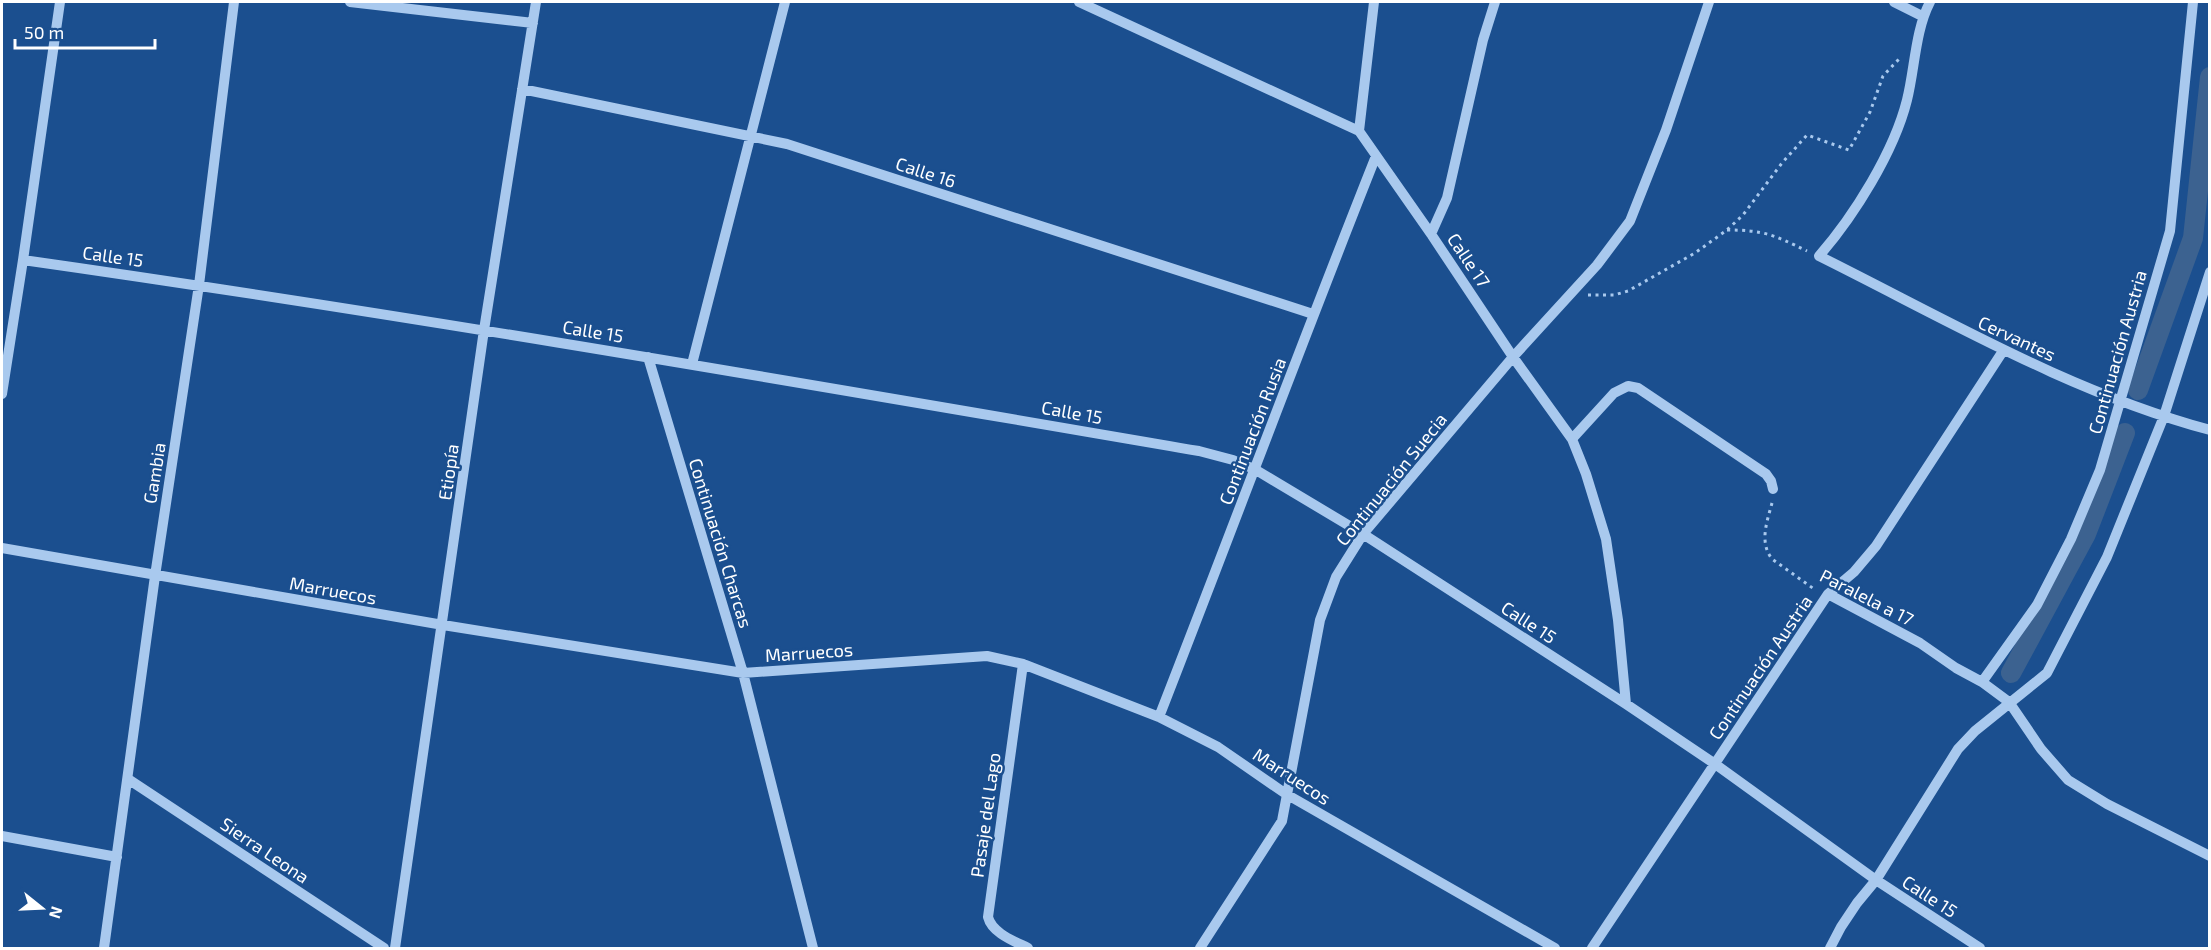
<svg xmlns="http://www.w3.org/2000/svg" width="2211" height="950" viewBox="0 0 2211 950" font-family="'Exo 2',sans-serif">
	<style>
		.lines { fill: none; stroke-linecap: round; stroke-linejoin: round }
		.canal { stroke: #3c6290; stroke-width: 20 }
		.path { stroke: #a9c9ee; stroke-width: 3; stroke-dasharray: 3 4.5; stroke-linecap: butt }
		.minor { stroke: #a9c9ee; stroke-width: 10 }
		.labels { text-anchor: middle; dominant-baseline: central; stroke-width: 5; stroke-linejoin: round; paint-order: stroke }
		.street-label { font-size: 18px; fill: #fff; stroke: #1b4f8f }
	</style>
	<rect width="100%" height="100%" fill="#1b4f8f"/>
	<g class="lines">
		<path class="canal" d="M 2138,390 L 2193,238 L 2210,77
			M 2011,673 L 2086,534 L 2125,433"/>
		<path class="path" d="M 1727,230 C 1764,230 1774,235 1807,251
			M 1588,295 L 1614,295 L 1628,291 L 1695,253 L 1727,230 L 1743,215 L 1782,163 L 1807,135 L 1849,150 L 1870,112 L 1883,76 L 1899,59
			M 1772,503 C 1767,522 1759,542 1772,559 L 1814,589"/>
		<path class="minor" d="M 350,2 L 533,23
			M 1079,2 L 1359,131 L 1431,234 L 1513,357 L 1572,439 L 1586,474 L 1606,539 L 1618,620 L 1626,704
			M 1894,2 L 1922,16
			M 1930,2 C 1915,31 1915,68 1907,100 C 1894,152 1854,216 1819,256 C 1948,320 2069,392 2210,430
			M 522,89 L 787,144 L 1313,314
			M 1359,131 L 1374,2
			M 1431,234 L 1447,198 L 1483,40 L 1495,2
			M 23,260 C 416,316 807,384 1199,451 L 1233,460 L 1256,470 L 1363,534 L 1626,704 L 1715,764 L 1876,880 L 1980,948
			M 648,357 L 743,673 L 813,948
			M 692,364 L 785,2
			M 2,394 L 23,260 L 60,2
			M 1572,439 L 1614,393 L 1628,386 L 1638,388 L 1766,474 L 1771,481 L 1773,489
			M 2,548 L 443,625 L 743,673 L 987,656 L 1023,664 L 1159,717 L 1218,747 L 1286,794 L 1555,948
			M 1828,594 L 1920,643 L 1956,668 L 1982,682 L 2009,702 L 2041,749 L 2068,780 L 2107,804 L 2210,856
			M 1023,664 L 988,917 C 992,933 1014,941 1028,948
			M 1982,682 L 2037,605 L 2071,539 L 2100,470 L 2170,231 L 2193,2
			M 1159,717 C 1232,530 1302,342 1376,156
			M 128,779 L 384,948
			M 2,836 L 117,857
			M 104,948 L 155,576 L 199,285 L 234,2
			M 395,948 L 484,330 L 536,2
			M 1200,948 L 1282,821 L 1320,620 L 1336,577 L 1363,534 L 1513,357 L 1597,265 L 1630,221 L 1666,130 L 1709,2
			M 1592,948 L 1828,594 L 1854,572 L 1876,546 L 2003,351
			M 1830,948 L 1841,927 L 1857,903 L 1876,880 L 1958,749 L 1975,731 L 2047,673 L 2107,557 L 2164,416 L 2210,272"/>
	</g>
	<g class="labels">
		<g class="street-label">
			<text transform="translate(926 172) rotate(18)">Calle 16</text>
			<text transform="translate(113 256) rotate(8)">Calle 15</text>
			<text transform="translate(1469 260) rotate(56)">Calle 17</text>
			<text transform="translate(593 331) rotate(9)">Calle 15</text>
			<text transform="translate(2017 338) rotate(25)">Cervantes</text>
			<text transform="translate(2117 352) rotate(-74)">Continuación Austria</text>
			<text transform="translate(1072 412) rotate(10)">Calle 15</text>
			<text transform="translate(1252 431) rotate(-69)">Continuación Rusia</text>
			<text transform="translate(448 472) rotate(-82)">Etiopía</text>
			<text transform="translate(154 473) rotate(-81)">Gambia</text>
			<text transform="translate(1391 479) rotate(-51)">Continuación Suecia</text>
			<text transform="translate(721 543) rotate(73)">Continuación Charcas</text>
			<text transform="translate(333 590) rotate(10)">Marruecos</text>
			<text transform="translate(1867 597) rotate(27)">Paralela a 17</text>
			<text transform="translate(1529 622) rotate(33)">Calle 15</text>
			<text transform="translate(809 652) rotate(-4)">Marruecos</text>
			<text transform="translate(1760 667) rotate(-56)">Continuación Austria</text>
			<text transform="translate(1292 776) rotate(33)">Marruecos</text>
			<text transform="translate(985 815) rotate(-82)">Pasaje del Lago</text>
			<text transform="translate(265 850) rotate(34)">Sierra Leona</text>
			<text transform="translate(1930 896) rotate(33)">Calle 15</text>
		</g>
	</g>
	<rect width="2211" height="950" fill="none" stroke="#ffffff" stroke-width="6"/>
	<g transform="translate(42 908) rotate(108)" stroke="#1b4f8f" stroke-width="4.5" paint-order="stroke">
	<path d="M0-4.5L10 22L0 15L-10 22Z" fill="#ffffff"/>
	<text y="-9" font-size="16" font-weight="bold" text-anchor="middle" fill="#ffffff">N</text>
	</g>
	<path d="M15 39v9h140v-9" fill="none" stroke="#ffffff" stroke-width="3"/>
	<text x="24" y="39" font-size="18" fill="#ffffff" stroke="#1b4f8f" stroke-width="4.5" paint-order="stroke">50 m</text>
</svg>
